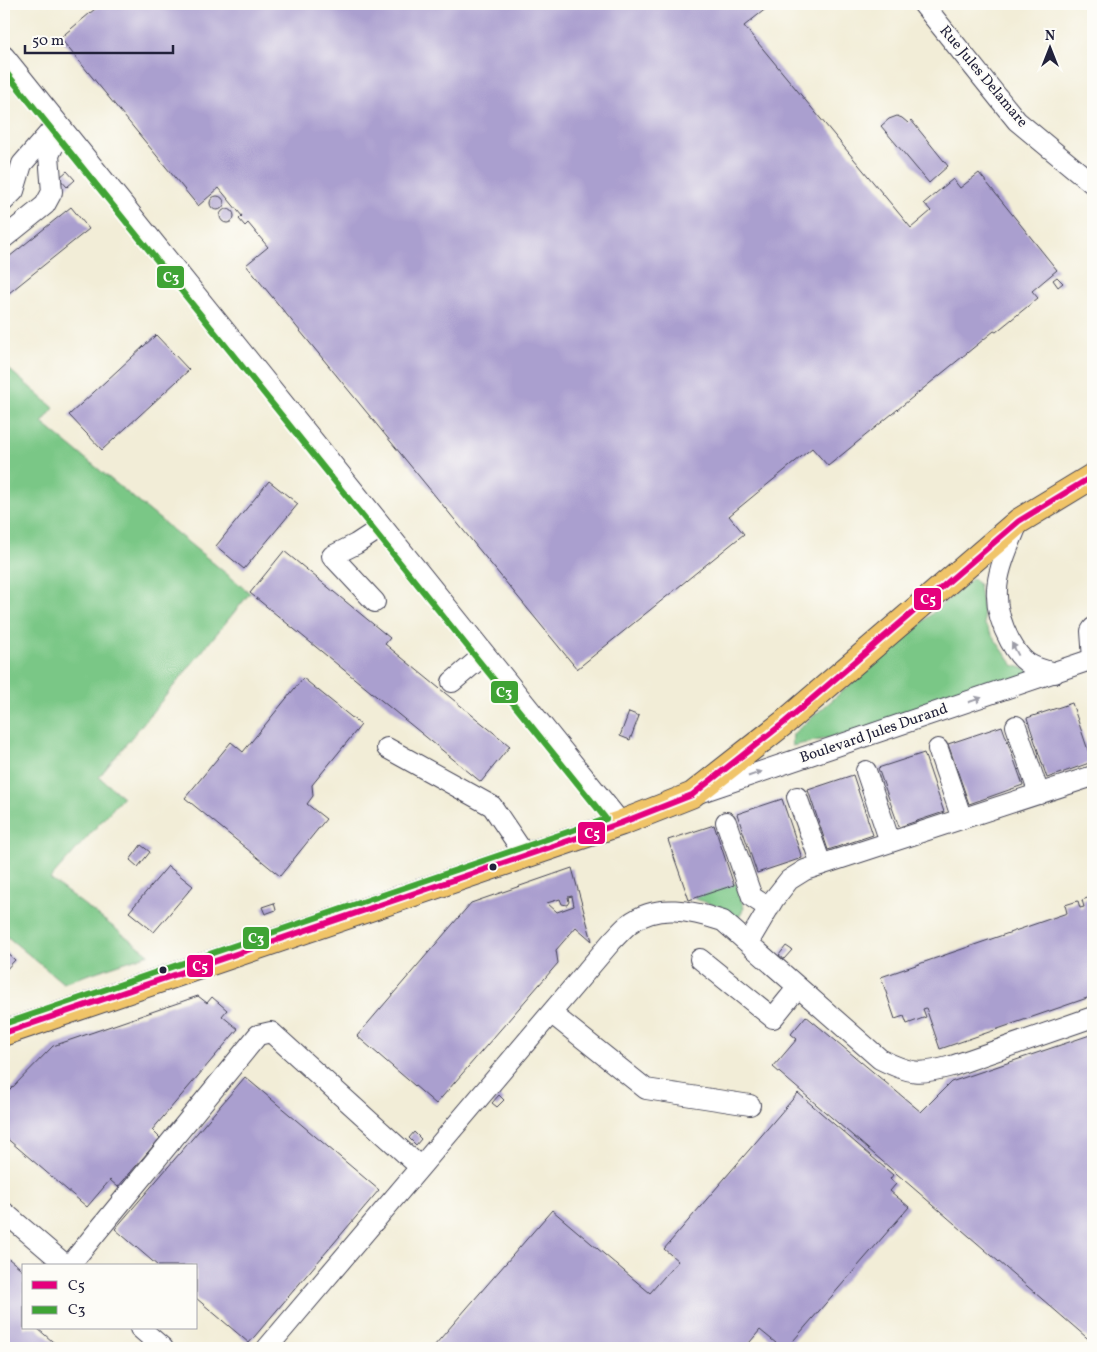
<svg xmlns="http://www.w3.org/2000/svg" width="1097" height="1352" viewBox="0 0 1097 1352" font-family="Vollkorn,serif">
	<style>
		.green { fill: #7ac786; stroke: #4e7460 }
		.building { fill: #aa9fcf; fill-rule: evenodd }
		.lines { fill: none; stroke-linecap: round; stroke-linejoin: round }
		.minor-casing { stroke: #414052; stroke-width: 22 }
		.major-casing { stroke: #414052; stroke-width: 27 }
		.minor { stroke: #fff; stroke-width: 20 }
		.major { stroke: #f0c469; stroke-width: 25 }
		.bus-1-casing { stroke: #fdfcf7; stroke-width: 10 }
		.bus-2-casing { stroke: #fdfcf7; stroke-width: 10 }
		.bus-1 { stroke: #e5007d; stroke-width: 6 }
		.bus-2 { stroke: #3fa435; stroke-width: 6 }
		.oneway { fill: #9c9ca7 }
		.bus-dot { fill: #22223b; stroke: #fdfcf7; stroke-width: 2 }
		.labels { text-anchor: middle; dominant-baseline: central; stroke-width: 4; stroke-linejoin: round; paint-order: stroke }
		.street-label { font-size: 15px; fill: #22223b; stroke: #fdfcf7 }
		.line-badge { stroke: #fdfcf7; stroke-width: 2 }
		.badge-label { font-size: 14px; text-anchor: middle; font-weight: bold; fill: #fff }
	</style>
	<rect width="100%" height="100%" fill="#fdfcf7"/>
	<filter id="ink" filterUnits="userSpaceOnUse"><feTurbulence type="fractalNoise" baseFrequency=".02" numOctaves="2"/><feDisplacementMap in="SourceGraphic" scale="10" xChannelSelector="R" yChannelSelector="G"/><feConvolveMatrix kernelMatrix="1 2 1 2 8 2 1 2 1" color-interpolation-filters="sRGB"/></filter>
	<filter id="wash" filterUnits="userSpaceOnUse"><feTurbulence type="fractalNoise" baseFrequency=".0096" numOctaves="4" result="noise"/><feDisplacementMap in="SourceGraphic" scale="20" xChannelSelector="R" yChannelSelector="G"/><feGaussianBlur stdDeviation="1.12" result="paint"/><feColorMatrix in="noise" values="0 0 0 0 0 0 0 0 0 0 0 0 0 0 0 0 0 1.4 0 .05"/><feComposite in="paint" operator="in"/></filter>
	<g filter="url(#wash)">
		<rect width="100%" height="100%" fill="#f2edd7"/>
		<path class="green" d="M 4,365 L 54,408 L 42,423 L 250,593 L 99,777 L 123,797 L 50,879 L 149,954 L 63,983 L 4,934 Z
			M 973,578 L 979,585 L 985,625 L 1013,665 L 1041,674 L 884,726 L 792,746 L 793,734 Z
			M 736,883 L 744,908 L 738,918 L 716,906 L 693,898 Z"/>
		<g id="blocks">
			<path class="building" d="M 101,4 L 772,4 L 744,26 L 911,228 L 931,211 L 924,203 L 953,179 L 960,188 L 979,173 L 1057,270 L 1032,291 L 1038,298 L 996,332 L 994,331 L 828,466 L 812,448 L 729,516 L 744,534 L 577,669 L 246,265 L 268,247 L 248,223 L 245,226 L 239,219 L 242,216 L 219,188 L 198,206 L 60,38 Z
				M 897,116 L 902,118 L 908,123 L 911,120 L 948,166 L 929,183 L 881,126 L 889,119 Z
				M 4,157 L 10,165 L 4,170 Z
				M 67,171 L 75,180 L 67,187 L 59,178 Z
				M210 203a7 7 0 1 1 14 0a7 7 0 1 1-14 0Z
				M 71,207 L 89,229 L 4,297 L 4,261 Z
				M220 216a7 7 0 1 1 14 0a7 7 0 1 1-14 0Z
				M 1057,277 L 1063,283 L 1058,287 L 1053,280 Z
				M 156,335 L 189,370 L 102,450 L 69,415 Z
				M 269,481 L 298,504 L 244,569 L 216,546 Z
				M 284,551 L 390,638 L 385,644 L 510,746 L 481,782 L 250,593 Z
				M 303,678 L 361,725 L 312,785 L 313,796 L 307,804 L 326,819 L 280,876 L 185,798 L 231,742 L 243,752 Z
				M 1072,703 L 1092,762 L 1047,778 L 1027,718 Z
				M 629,712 L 639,716 L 630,740 L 620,736 Z
				M 1002,726 L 1023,785 L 969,804 L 948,744 Z
				M 924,753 L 944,812 L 899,827 L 878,768 Z
				M 853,775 L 873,835 L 828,850 L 808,790 Z
				M 782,799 L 802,858 L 757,873 L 737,814 Z
				M 714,825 L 734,885 L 689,900 L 668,840 Z
				M 141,845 L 150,852 L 138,867 L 130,860 Z
				M 168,866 L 193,886 L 154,932 L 129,912 Z
				M 572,868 L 592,941 L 576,927 L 556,950 L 558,963 L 436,1104 L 357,1036 L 471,903 ZM 572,896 L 574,906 L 557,912 L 547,903 L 560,899 L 562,904 L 567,905 L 569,902 L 568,897 Z
				M 1093,896 L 1093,996 L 940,1049 L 926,1008 L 923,1009 L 926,1017 L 907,1024 L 904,1016 L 895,1019 L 881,977 L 1067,913 L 1065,905 L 1078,901 L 1080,908 L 1084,907 L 1082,900 Z
				M 274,903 L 276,910 L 265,914 L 262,907 Z
				M 786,946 L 792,950 L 784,959 L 779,955 Z
				M 4,950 L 15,960 L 4,972 Z
				M 198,996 L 207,1003 L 212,997 L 227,1010 L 222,1016 L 238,1029 L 152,1130 L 160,1138 L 118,1187 L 110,1180 L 87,1207 L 4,1136 L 4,1095 L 7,1093 L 53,1046 Z
				M 806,1016 L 921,1112 L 951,1082 L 1093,1034 L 1093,1343 L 773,1067 L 797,1039 L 791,1034 Z
				M 245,1077 L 379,1190 L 249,1343 L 196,1298 L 196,1266 L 158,1266 L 115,1229 Z
				M 798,1093 L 893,1175 L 890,1179 L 896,1184 L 890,1191 L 909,1207 L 787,1348 L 782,1348 L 760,1330 L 745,1348 L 437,1348 L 434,1346 L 552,1210 L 650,1293 L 678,1261 L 664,1249 Z
				M 499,1095 L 504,1100 L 497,1107 L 492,1103 Z
				M 414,1132 L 421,1139 L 416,1145 L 409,1138 Z
				M 4,1255 L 24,1271 L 24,1328 L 37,1328 L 60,1348 L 4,1348 Z"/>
		</g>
	</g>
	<g filter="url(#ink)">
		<use href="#blocks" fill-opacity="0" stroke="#414052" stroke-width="1"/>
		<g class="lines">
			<g class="minor-casing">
				<path id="minor" d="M 923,4 L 1017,121 L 1093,184
					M 4,56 L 621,823
					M 4,201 L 14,191 L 22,164 L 56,125
					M 4,238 L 45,205 L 52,192 L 49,155 L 62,129
					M 1018,523 C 1000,567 985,595 1010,641 C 1022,663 1030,667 1055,673
					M 375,602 L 332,556 L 356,544 L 382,527
					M 1093,628 L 1091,631 L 1093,659
					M 452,682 L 485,654
					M 1016,726 L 1039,794
					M 387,748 L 492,806 L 525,855
					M 938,749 L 962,819
					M 866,771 L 890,842
					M 701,792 L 1093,659
					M 797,797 L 821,864
					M 726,822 L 752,897 L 769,908
					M 748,943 L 774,899 L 789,880 L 805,870 L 1093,776
					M 700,959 L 773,1018 L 798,987
					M 551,1013 L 646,1089 L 750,1105
					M 4,1212 L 67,1266
					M 69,1266 L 258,1035 L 271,1032 L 420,1167
					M 140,1328 L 163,1348
					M 267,1348 L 612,941 C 618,935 623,929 629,924 C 657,902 693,911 723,921 L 880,1059 C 910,1074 919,1075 952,1066 L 1093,1017"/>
			</g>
			<g class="major-casing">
				<path id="major" d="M 4,1033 L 621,823 L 692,795 L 785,722 L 1019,521 L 1093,476"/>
			</g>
			<use href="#minor" class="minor"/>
			<use href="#major" class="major"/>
			<g class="bus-1-casing">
				<path id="bus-1" d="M 4,1033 L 621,823 L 692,795 L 785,722 L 1019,521 L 1093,476"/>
			</g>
			<g class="bus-2-casing">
				<path id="bus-2" d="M 4,70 L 606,819 L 4,1024"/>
			</g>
			<use href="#bus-1" class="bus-1"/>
			<use href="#bus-2" class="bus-2"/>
		</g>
		<defs><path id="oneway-solid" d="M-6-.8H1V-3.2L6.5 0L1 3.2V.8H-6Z" transform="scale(1.25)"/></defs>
		<g class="oneway">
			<use href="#oneway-solid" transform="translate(1015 649) rotate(-118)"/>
			<use href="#oneway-solid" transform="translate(975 700) rotate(-19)"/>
			<use href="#oneway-solid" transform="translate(755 774) rotate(-19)"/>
		</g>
	</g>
	<g class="bus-dot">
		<circle cx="493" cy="867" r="4.5"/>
		<circle cx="163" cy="970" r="4.5"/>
	</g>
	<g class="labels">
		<g class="street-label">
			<text transform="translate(983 77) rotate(50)">Rue Jules Delamare</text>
			<text transform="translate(874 734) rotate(-19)">Boulevard Jules Durand</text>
		</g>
	</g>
	<g class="line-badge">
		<rect x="156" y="265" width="29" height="24" rx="5" fill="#3fa435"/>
		<rect x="913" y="587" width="29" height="24" rx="5" fill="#e5007d"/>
		<rect x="490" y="680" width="29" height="24" rx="5" fill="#3fa435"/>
		<rect x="577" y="821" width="29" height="24" rx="5" fill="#e5007d"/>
		<rect x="242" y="926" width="28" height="24" rx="5" fill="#3fa435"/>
		<rect x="186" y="954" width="28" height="24" rx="5" fill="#e5007d"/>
	</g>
	<g class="badge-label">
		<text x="171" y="282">C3</text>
		<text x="928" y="604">C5</text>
		<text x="504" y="697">C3</text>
		<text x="592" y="838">C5</text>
		<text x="256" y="943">C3</text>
		<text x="200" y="971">C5</text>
	</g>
	<rect width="1097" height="1352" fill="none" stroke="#fdfcf7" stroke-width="20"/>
	<rect x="22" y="1264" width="175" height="65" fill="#fdfcf7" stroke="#a5a5ac"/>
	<rect x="32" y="1281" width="25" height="8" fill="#e5007d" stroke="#a5a5ac"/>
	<text x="68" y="1290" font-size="15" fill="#22223b">C5</text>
	<rect x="32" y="1306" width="25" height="8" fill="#3fa435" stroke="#a5a5ac"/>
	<text x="68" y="1314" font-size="15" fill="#22223b">C3</text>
	<g transform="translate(1050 48)" stroke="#fdfcf7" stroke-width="4" paint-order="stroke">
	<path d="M0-4L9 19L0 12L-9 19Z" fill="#22223b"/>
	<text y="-8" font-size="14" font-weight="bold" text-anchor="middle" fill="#22223b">N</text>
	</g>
	<path d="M25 45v8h148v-8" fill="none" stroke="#22223b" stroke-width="2.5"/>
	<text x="32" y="45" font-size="15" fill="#22223b" stroke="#fdfcf7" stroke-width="4" paint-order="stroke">50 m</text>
</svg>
